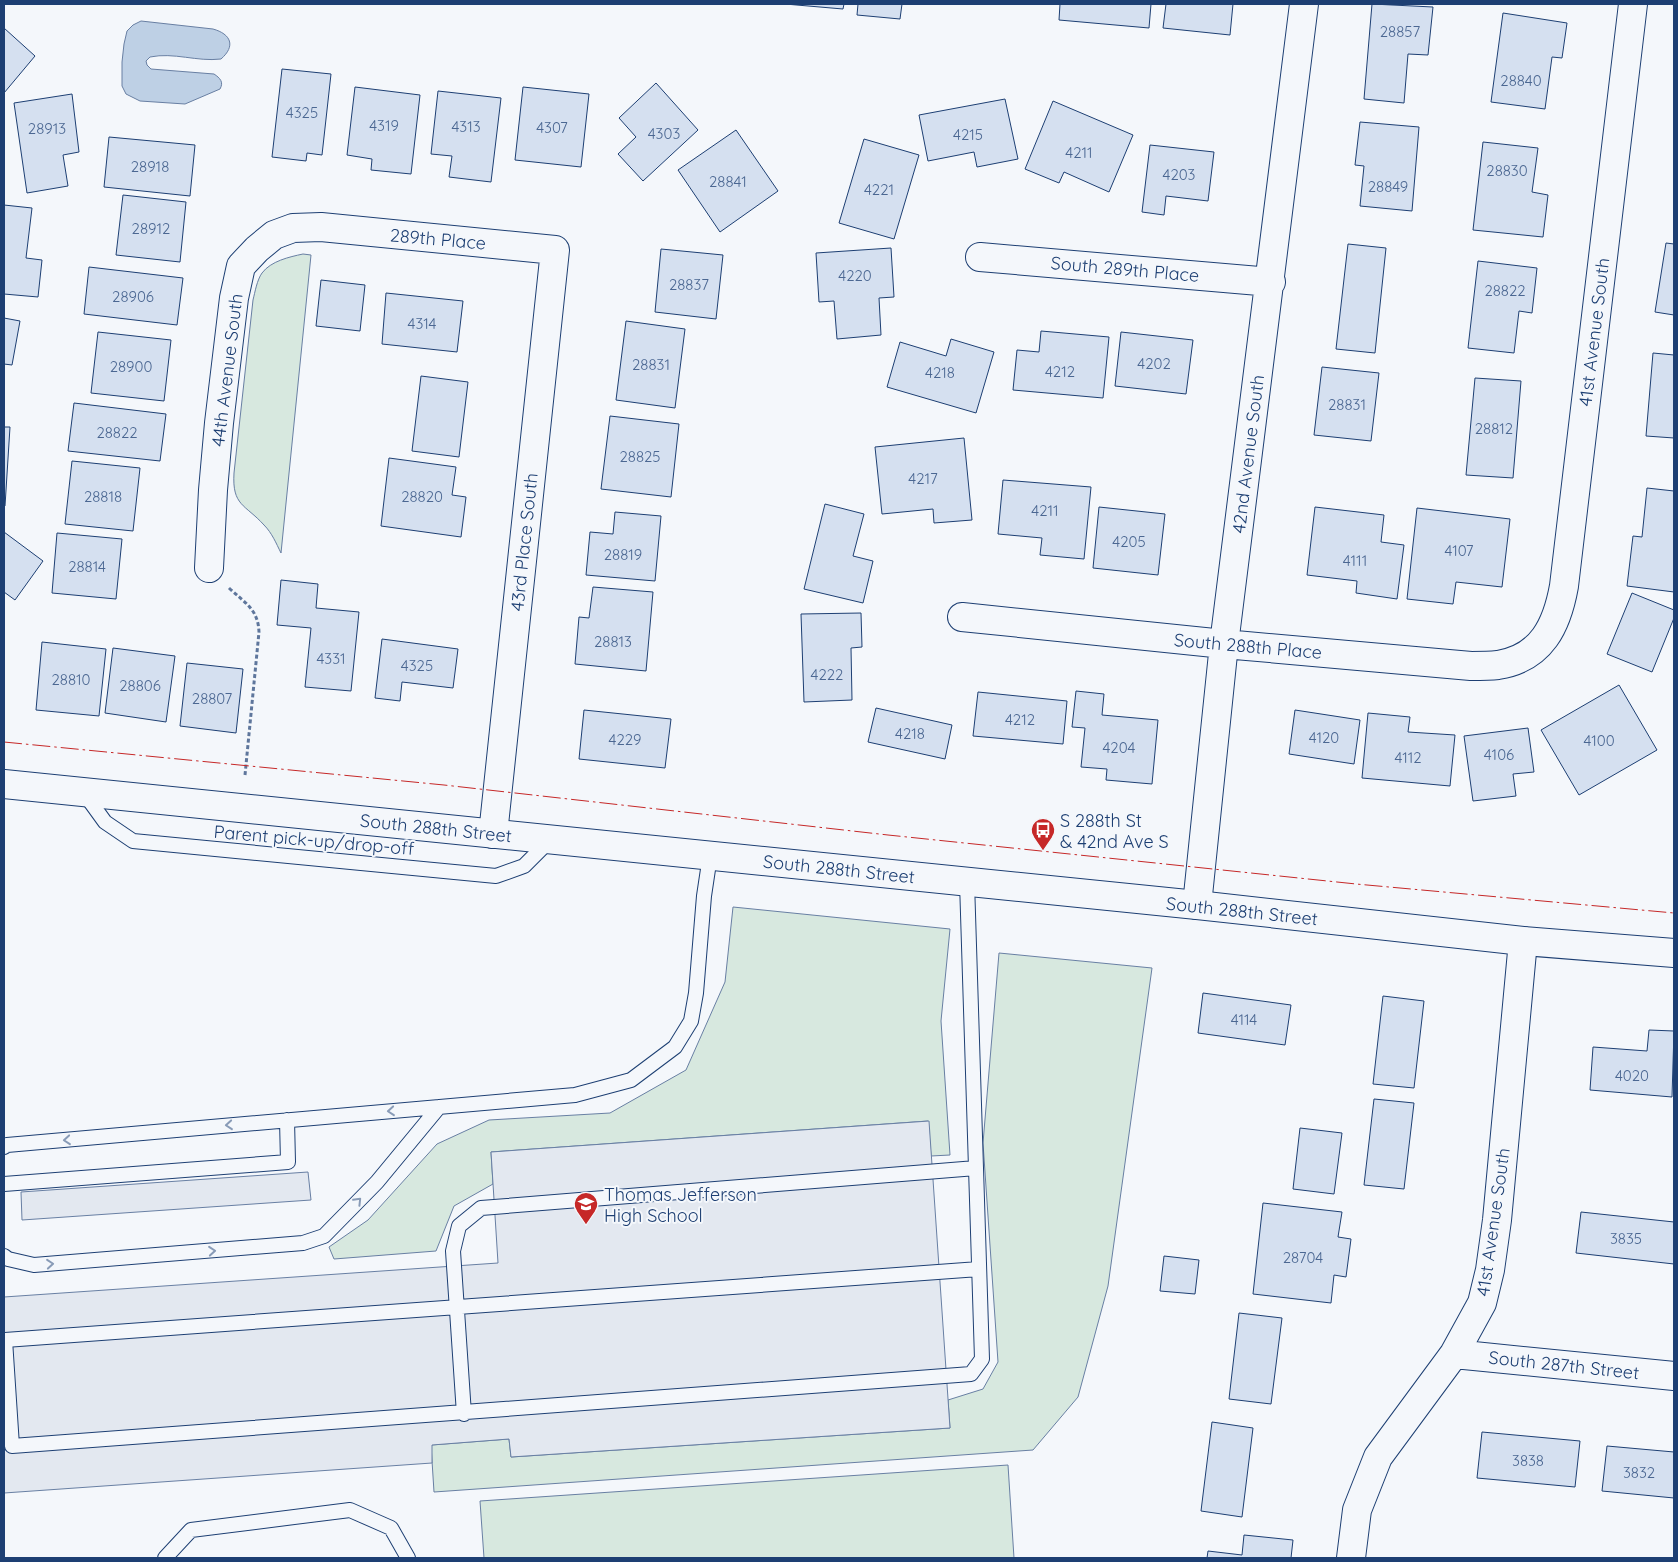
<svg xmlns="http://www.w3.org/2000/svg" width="1678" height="1562" viewBox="0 0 1678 1562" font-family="Quicksand,sans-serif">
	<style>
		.green { fill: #d7e8df; stroke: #687fa3 }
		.parking { fill: #e3e8f0; stroke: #687fa3 }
		.water { fill: #bed0e5; stroke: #687fa3 }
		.building { fill: #d5e0f0; stroke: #1d3f73 }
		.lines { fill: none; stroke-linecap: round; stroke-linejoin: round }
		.lane-casing { stroke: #1d3f73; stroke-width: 16 }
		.street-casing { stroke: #1d3f73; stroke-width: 30 }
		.secondary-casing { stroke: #1d3f73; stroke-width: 30 }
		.path { stroke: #5e769c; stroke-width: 3; stroke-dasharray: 4 2.5; stroke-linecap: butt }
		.lane { stroke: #f4f7fb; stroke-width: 14 }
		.street { stroke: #f4f7fb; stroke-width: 28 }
		.secondary { stroke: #f4f7fb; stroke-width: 28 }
		.power { stroke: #c62828; stroke-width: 1; stroke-dasharray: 18 4 2.5 4; stroke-linecap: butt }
		.oneway { stroke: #889bb7 }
		.labels { text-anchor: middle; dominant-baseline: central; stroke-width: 4; stroke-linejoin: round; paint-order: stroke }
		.number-label { font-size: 15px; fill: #4b6792 }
		.street-label { font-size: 18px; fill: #1d3f73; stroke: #f4f7fb }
		.poi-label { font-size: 18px; fill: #1d3f73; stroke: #f4f7fb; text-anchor: start }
	</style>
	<rect width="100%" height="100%" fill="#f4f7fb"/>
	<path class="green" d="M 303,254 L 311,255 L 281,553 C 276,543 272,533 264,525 C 245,504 232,506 234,473 L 253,300 C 255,292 257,280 262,273 C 271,261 289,257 303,254 Z
		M 733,907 L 950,929 L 941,1021 L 950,1155 L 931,1156 L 928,1121 L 491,1152 L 493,1184 L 454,1206 L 436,1251 L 334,1259 L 329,1247 L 368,1220 L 437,1144 L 489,1120 L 610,1113 L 686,1070 L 725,982 Z
		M 999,953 L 1152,968 L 1108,1286 L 1078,1397 L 1033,1450 L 434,1492 L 431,1445 L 509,1439 L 511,1457 L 950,1428 L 948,1400 L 983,1389 L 998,1362 L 983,1143 Z
		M 1008,1465 L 1014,1558 L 484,1558 L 480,1501 Z"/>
	<path class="parking" d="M 929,1121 L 950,1428 L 511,1457 L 509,1439 L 432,1445 L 432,1463 L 4,1493 L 4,1297 L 498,1263 L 491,1152 Z
		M 308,1172 L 311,1200 L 22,1220 L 21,1192 Z"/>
	<path class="water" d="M 141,21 L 213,29 C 231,34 236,46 221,59 C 197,62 174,52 150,57 L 146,61 L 147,65 L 151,69 L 214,74 C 220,78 224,82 220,89 L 185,104 L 140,101 L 126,94 L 122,86 L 122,62 L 124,44 L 127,31 L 133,25 Z"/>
	<path class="building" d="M 785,4 L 844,4 L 843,9 Z
		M 858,4 L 902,4 L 900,19 L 857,15 Z
		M 1060,4 L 1151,4 L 1149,28 L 1059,20 Z
		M 1166,4 L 1233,4 L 1230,35 L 1163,28 Z
		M 1372,4 L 1433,7 L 1428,55 L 1408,54 L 1404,103 L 1364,99 Z
		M 1503,13 L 1567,23 L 1562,58 L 1552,57 L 1545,109 L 1491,102 Z
		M 4,28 L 35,56 L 4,93 Z
		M 282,69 L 331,74 L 322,155 L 307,153 L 306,161 L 272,157 Z
		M 656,83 L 698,130 L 643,181 L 618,154 L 636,137 L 619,118 Z
		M 355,87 L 420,95 L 411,174 L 371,170 L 372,159 L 347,155 Z
		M 523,87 L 589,94 L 581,167 L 515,160 Z
		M 438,91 L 501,98 L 491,182 L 449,177 L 452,156 L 431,154 Z
		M 72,94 L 79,152 L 63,155 L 68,186 L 27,193 L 14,103 Z
		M 1005,99 L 1018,159 L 977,167 L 974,152 L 928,161 L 919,115 Z
		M 1053,101 L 1133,135 L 1109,192 L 1064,172 L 1059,183 L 1025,169 Z
		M 1360,122 L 1419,127 L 1412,211 L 1360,206 L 1364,166 L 1355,165 Z
		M 736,130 L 778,191 L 720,232 L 678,170 Z
		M 109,137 L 195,145 L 190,196 L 104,187 Z
		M 864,139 L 919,155 L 894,239 L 839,223 Z
		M 1483,142 L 1538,148 L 1532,192 L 1548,195 L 1543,237 L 1473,230 Z
		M 1150,145 L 1214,152 L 1208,201 L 1166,196 L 1164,215 L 1142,212 Z
		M 123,195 L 186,202 L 180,262 L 116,255 Z
		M 4,205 L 32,208 L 26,258 L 42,260 L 38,297 L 4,294 Z
		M 1666,243 L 1674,244 L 1674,315 L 1655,312 Z
		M 1348,244 L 1386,248 L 1375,353 L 1336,349 Z
		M 891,248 L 894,297 L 879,298 L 881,335 L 837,339 L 834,301 L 819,302 L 816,253 Z
		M 661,249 L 723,255 L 716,319 L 655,312 Z
		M 1478,261 L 1537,268 L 1532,313 L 1519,311 L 1514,353 L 1468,348 Z
		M 89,267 L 183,278 L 177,325 L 84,314 Z
		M 321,280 L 365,285 L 360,331 L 316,326 Z
		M 386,293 L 463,301 L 457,352 L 382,344 Z
		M 4,318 L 20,321 L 12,365 L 4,364 Z
		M 626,321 L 685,329 L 675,408 L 616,400 Z
		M 1041,331 L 1109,337 L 1103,398 L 1013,390 L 1017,350 L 1039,352 Z
		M 98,332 L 171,340 L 164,401 L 91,393 Z
		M 1121,332 L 1193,340 L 1186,394 L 1115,386 Z
		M 951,339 L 994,352 L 976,413 L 887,387 L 900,342 L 946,356 Z
		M 1653,353 L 1674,355 L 1674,438 L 1646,436 Z
		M 1322,367 L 1379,373 L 1371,441 L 1314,435 Z
		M 421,376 L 468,382 L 459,457 L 412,451 Z
		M 1475,378 L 1521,381 L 1513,478 L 1466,475 Z
		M 74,403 L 166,414 L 160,461 L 68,451 Z
		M 610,416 L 679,424 L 671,497 L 601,489 Z
		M 4,427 L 10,427 L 5,506 L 4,506 Z
		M 964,438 L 972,520 L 934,523 L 933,509 L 882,514 L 875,447 Z
		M 389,458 L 456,467 L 452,495 L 466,497 L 461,537 L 381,526 Z
		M 72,461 L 140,468 L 133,531 L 65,524 Z
		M 1003,480 L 1091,487 L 1084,559 L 1040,555 L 1042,538 L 998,534 Z
		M 1647,488 L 1674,491 L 1674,592 L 1627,586 L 1633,536 L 1642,537 Z
		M 825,504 L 864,514 L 853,556 L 873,561 L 863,603 L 804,589 Z
		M 1099,507 L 1165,514 L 1158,575 L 1093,568 Z
		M 1315,507 L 1384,515 L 1381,542 L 1404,545 L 1397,599 L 1356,593 L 1357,581 L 1307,575 Z
		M 1417,508 L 1510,519 L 1502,587 L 1456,582 L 1453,604 L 1407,599 Z
		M 615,512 L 661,516 L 655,581 L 586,575 L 590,532 L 613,534 Z
		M 4,532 L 43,561 L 15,600 L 4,592 Z
		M 57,533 L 122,539 L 116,599 L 52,593 Z
		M 281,580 L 318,584 L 316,608 L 359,612 L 351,691 L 305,687 L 311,628 L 277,625 Z
		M 593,587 L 653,592 L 646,671 L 575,664 L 579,617 L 589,618 Z
		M 1632,593 L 1674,610 L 1674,618 L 1652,672 L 1607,654 Z
		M 861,613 L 862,647 L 851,648 L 852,700 L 804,702 L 801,614 Z
		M 382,639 L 458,649 L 453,688 L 402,682 L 400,701 L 375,698 Z
		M 42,642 L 106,649 L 99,716 L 36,710 Z
		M 113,648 L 175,656 L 166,722 L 105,713 Z
		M 187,663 L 243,669 L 236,733 L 180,726 Z
		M 1619,685 L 1657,750 L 1579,795 L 1541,730 Z
		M 1076,691 L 1104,694 L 1102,715 L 1158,720 L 1152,784 L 1106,780 L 1107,769 L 1081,767 L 1085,728 L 1072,727 Z
		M 978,692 L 1067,701 L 1063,744 L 973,736 Z
		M 876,708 L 952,725 L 945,759 L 868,742 Z
		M 584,710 L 671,719 L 665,768 L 579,759 Z
		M 1295,710 L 1360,720 L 1354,764 L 1289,754 Z
		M 1368,713 L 1410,717 L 1408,732 L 1455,735 L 1450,786 L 1362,778 Z
		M 1528,728 L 1534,772 L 1513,774 L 1516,796 L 1473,801 L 1464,736 Z
		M 1203,993 L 1291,1005 L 1285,1045 L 1198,1033 Z
		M 1383,996 L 1424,1001 L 1414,1088 L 1373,1084 Z
		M 1649,1030 L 1674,1031 L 1672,1097 L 1590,1090 L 1593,1047 L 1647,1051 Z
		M 1374,1099 L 1414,1103 L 1404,1189 L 1364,1185 Z
		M 1300,1128 L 1342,1133 L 1334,1194 L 1293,1189 Z
		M 1263,1203 L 1342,1212 L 1338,1237 L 1351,1239 L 1346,1277 L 1334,1275 L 1331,1303 L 1253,1294 Z
		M 1581,1212 L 1674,1222 L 1674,1264 L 1576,1253 Z
		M 1164,1256 L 1199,1260 L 1195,1294 L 1160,1291 Z
		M 1239,1313 L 1282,1318 L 1271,1404 L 1229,1399 Z
		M 1212,1422 L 1253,1428 L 1242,1517 L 1201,1511 Z
		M 1482,1432 L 1580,1441 L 1575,1487 L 1477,1478 Z
		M 1607,1446 L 1674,1452 L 1674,1498 L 1602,1491 Z
		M 1244,1535 L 1293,1540 L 1291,1558 L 1207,1558 L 1208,1551 L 1242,1555 Z"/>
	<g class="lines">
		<g class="lane-casing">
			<path id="lane" d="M 84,793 L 105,822 L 133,841 L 496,876 L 524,866 L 550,840
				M 967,882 L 982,1359 L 971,1374 L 12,1446 L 5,1340 L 979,1269
				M 4,1147 L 7,1145 L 575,1095 L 631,1080 L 675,1047 L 691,1021 L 696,993 L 704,896 L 710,856
				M 4,1184 L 288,1162 L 287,1120
				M 4,1256 L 8,1259 L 34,1265 L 303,1243 L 324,1236 L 377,1182 L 439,1107
				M 464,1414 L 453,1251 L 459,1226 L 481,1208 L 976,1168
				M 165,1558 L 191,1530 L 350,1510 L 391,1528 L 408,1558"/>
		</g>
		<g class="street-casing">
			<path id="street" d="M 980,257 L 1271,282
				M 209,568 L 213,490 L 219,423 L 234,298 L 241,266 L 257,249 L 274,235 L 293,228 L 321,227 L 555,250 L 493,834
				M 962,617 L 1224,644 L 1471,666 C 1480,666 1489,666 1498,665 C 1542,658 1557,625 1564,586 L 1633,4
				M 1197,905 L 1224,644 L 1304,4
				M 1454,1354 L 1674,1376
				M 1351,1558 L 1357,1510 L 1378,1457 L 1454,1354 L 1482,1303 L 1490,1270 L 1497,1220 L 1523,941"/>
		</g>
		<g class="secondary-casing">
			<path id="secondary" d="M 4,784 L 1197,905 L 1523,941 L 1674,953"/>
		</g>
		<path class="path" d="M 229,588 C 245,603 258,609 259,632 L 245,775"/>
		<use href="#lane" class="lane"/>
		<use href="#street" class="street"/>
		<use href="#secondary" class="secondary"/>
		<path class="power" d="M 4,742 L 444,785 L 888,835 L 1356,884 L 1674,913"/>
	</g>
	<defs><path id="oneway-chevron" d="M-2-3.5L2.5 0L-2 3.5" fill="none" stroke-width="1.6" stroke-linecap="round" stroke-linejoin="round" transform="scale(1.25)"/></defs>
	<g class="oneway">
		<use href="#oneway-chevron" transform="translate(391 1111) rotate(175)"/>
		<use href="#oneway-chevron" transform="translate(229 1125) rotate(175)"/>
		<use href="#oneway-chevron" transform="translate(67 1140) rotate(175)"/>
		<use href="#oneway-chevron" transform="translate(358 1201) rotate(-46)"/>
		<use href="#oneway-chevron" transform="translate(212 1251) rotate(-5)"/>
		<use href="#oneway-chevron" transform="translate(50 1264) rotate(-5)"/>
	</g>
	<defs>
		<g id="bus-pin" transform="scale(1.25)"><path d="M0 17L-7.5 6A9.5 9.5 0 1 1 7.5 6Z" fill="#c62828" stroke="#f4f7fb"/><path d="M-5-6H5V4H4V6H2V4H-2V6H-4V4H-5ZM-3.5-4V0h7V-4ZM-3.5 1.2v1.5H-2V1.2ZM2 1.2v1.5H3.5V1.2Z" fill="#fff"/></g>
		<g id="school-pin" transform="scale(1.25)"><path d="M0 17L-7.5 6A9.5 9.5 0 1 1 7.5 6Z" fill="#c62828" stroke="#f4f7fb"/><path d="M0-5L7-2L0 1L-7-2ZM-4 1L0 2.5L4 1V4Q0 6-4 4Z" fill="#fff"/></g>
	</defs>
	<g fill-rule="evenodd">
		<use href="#bus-pin" x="1043" y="830"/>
		<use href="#school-pin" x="586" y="1204"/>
	</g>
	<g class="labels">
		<g class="number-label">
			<text x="1400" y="31">28857</text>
			<text x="1521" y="80">28840</text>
			<text x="302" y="112">4325</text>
			<text x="384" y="125">4319</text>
			<text x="466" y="126">4313</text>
			<text x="552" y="127">4307</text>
			<text x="47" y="128">28913</text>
			<text x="664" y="133">4303</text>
			<text x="968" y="134">4215</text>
			<text x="1079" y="152">4211</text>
			<text x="150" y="166">28918</text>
			<text x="1507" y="170">28830</text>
			<text x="1179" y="174">4203</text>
			<text x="728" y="181">28841</text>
			<text x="1388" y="186">28849</text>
			<text x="879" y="189">4221</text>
			<text x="151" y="228">28912</text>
			<text x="855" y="275">4220</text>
			<text x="689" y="284">28837</text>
			<text x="1505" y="290">28822</text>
			<text x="133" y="296">28906</text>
			<text x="422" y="323">4314</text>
			<text x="1154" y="363">4202</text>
			<text x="651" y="364">28831</text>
			<text x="131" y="366">28900</text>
			<text x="1060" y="371">4212</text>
			<text x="940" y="372">4218</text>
			<text x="1347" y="404">28831</text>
			<text x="1494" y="428">28812</text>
			<text x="117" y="432">28822</text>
			<text x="640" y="456">28825</text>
			<text x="923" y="478">4217</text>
			<text x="103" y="496">28818</text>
			<text x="422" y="496">28820</text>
			<text x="1045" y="510">4211</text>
			<text x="1129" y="541">4205</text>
			<text x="1459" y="550">4107</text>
			<text x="623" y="554">28819</text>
			<text x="1355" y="560">4111</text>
			<text x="87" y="566">28814</text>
			<text x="613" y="641">28813</text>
			<text x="331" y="658">4331</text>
			<text x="417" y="665">4325</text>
			<text x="827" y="674">4222</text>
			<text x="71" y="679">28810</text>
			<text x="140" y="685">28806</text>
			<text x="212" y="698">28807</text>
			<text x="1020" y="719">4212</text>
			<text x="910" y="733">4218</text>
			<text x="1324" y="737">4120</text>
			<text x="625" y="739">4229</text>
			<text x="1599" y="740">4100</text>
			<text x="1119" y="747">4204</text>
			<text x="1499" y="754">4106</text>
			<text x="1408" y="757">4112</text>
			<text x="1244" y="1019">4114</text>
			<text x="1632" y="1075">4020</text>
			<text x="1626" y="1238">3835</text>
			<text x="1303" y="1257">28704</text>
			<text x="1528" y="1460">3838</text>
			<text x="1639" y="1472">3832</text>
		</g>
		<g class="street-label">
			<text transform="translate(438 239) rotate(5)">289th Place</text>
			<text transform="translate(1125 269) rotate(5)">South 289th Place</text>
			<text transform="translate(1594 332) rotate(-83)">41st Avenue South</text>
			<text transform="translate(227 370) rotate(-83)">44th Avenue South</text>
			<text transform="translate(1248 454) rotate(-83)">42nd Avenue South</text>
			<text transform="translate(524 542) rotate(-84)">43rd Place South</text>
			<text transform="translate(1248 646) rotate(5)">South 288th Place</text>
			<text transform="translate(436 828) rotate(6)">South 288th Street</text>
			<text transform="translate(314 840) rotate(5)">Parent pick-up/drop-off</text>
			<text transform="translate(839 869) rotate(6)">South 288th Street</text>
			<text transform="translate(1242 911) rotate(6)">South 288th Street</text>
			<text transform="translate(1493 1222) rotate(-82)">41st Avenue South</text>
			<text transform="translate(1564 1365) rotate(6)">South 287th Street</text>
		</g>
		<g class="poi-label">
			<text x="1060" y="820">S 288th St<tspan x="1060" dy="21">&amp; 42nd Ave S</tspan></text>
			<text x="604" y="1194">Thomas Jefferson<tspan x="604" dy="21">High School</tspan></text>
		</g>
	</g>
	<rect width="1678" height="1562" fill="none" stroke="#1d3f73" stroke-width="10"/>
</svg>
